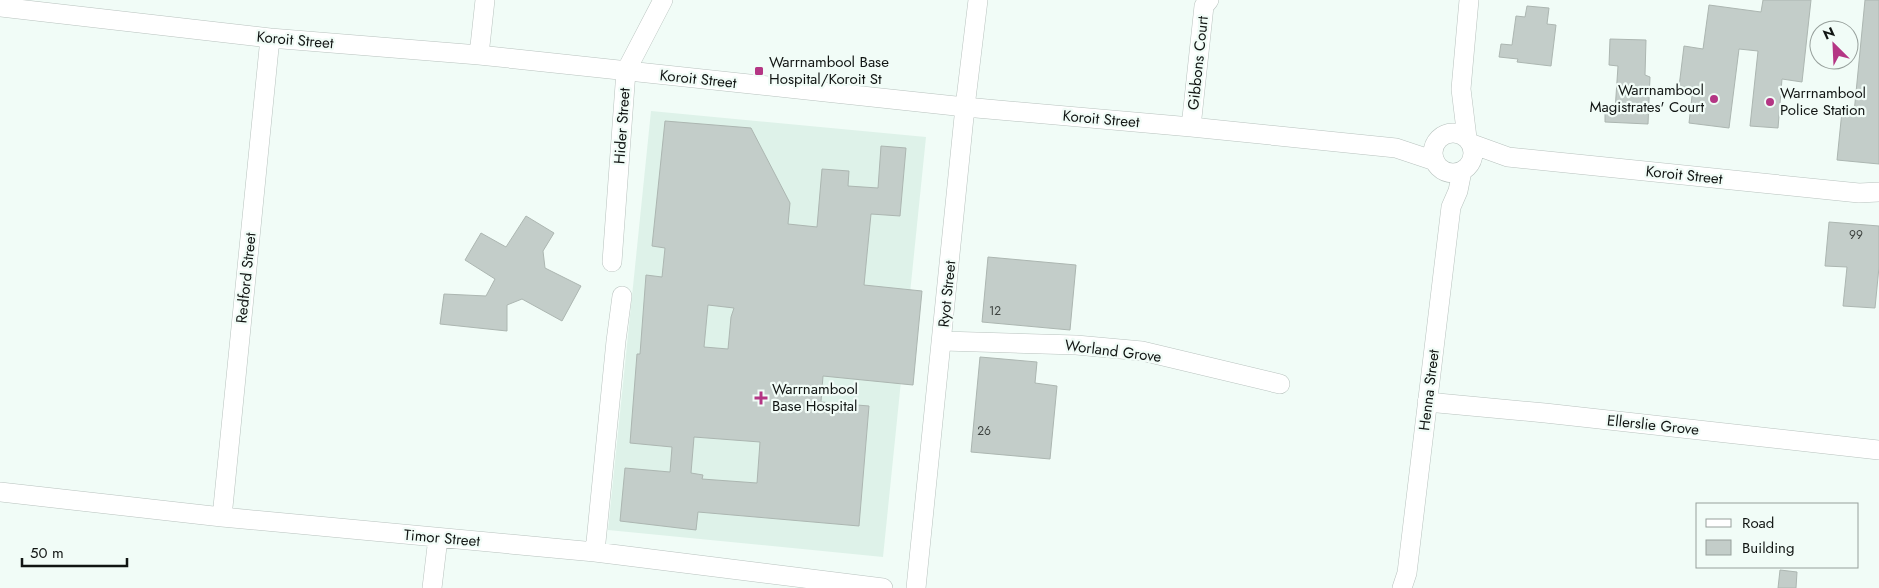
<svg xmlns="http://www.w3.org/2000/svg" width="1879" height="588" viewBox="0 0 1879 588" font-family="Jost,sans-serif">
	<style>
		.built { fill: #def2e9 }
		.building { fill: #c3cdc9; stroke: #acb6b1; fill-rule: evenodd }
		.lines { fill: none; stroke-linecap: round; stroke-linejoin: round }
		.minor-casing { stroke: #b8c2be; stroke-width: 20 }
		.minor { stroke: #fff; stroke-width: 19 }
		.poi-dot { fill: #b43684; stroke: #f1fcf7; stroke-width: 2 }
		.labels { text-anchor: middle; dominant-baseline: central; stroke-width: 4.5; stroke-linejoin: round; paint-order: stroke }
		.number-label { font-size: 12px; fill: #3e4340 }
		.street-label { font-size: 15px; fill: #111513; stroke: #f1fcf7 }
		.poi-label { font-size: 15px; fill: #111513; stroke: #f1fcf7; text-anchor: start }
	</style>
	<rect width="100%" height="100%" fill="#f1fcf7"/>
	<path class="built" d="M 651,111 L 926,137 L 883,557 L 608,530 Z"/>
	<path class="building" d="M 1763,0 L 1811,0 L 1802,82 L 1782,79 L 1778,128 L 1750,126 L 1758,51 L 1739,49 L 1729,128 L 1689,123 L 1692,96 L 1678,95 L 1684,46 L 1703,49 L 1709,5 L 1761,12 Z
		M 1865,0 L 1879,0 L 1879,164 L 1837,160 L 1842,111 L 1854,113 Z
		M 1527,6 L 1549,8 L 1547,24 L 1556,25 L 1551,66 L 1517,62 L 1518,59 L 1499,57 L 1501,44 L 1512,45 L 1516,16 L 1525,17 Z
		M 1610,39 L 1646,40 L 1645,75 L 1650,77 L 1648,124 L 1605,122 L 1605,111 L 1615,111 L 1618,66 L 1609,65 Z
		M 665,121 L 751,128 L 790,203 L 788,224 L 817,227 L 822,169 L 849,171 L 848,186 L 878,188 L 881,146 L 906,148 L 900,216 L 871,214 L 864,285 L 922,291 L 913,385 L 823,376 L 821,402 L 869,406 L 859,526 L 698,512 L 696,530 L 620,521 L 625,468 L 670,472 L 672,447 L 630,443 L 637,354 L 640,354 L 646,275 L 662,277 L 665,248 L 652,246 ZM 708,305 L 734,308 L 731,317 L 728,349 L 704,347 ZM 694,437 L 760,442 L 757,483 L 702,479 L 703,475 L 691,473 Z
		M 526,216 L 554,233 L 543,251 L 545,268 L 581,286 L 562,321 L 522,299 L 507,305 L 507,331 L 440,324 L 444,294 L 486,296 L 495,279 L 465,260 L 481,233 L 506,247 Z
		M 1829,222 L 1879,226 L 1879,267 L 1875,308 L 1843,306 L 1847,267 L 1825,266 Z
		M 988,257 L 1076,265 L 1070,330 L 982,322 Z
		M 980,357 L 1037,362 L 1035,383 L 1057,386 L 1050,459 L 971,452 Z
		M 1780,570 L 1797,572 L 1796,588 L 1778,588 Z"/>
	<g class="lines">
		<g class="minor-casing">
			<path id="minor" d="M 0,7 L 270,38 L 479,55 L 965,107 L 1191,127 L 1396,148 L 1435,161
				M 479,55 L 485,0
				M 1191,127 L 1204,6 L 1209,0
				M1433 153a20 20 0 1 1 40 0a20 20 0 1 1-40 0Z
				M 1467,138 L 1461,89 L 1469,0
				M 1472,144 L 1508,157 L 1859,193 L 1879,192
				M 612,262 L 626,71 L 663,0
				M 943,341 L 1076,345 L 1142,351 L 1280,384
				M 1427,402 L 1545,413 L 1879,450
				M 0,492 L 222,517 L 595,552 L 883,588
				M 222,517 L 270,38
				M 595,552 L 616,341 L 622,296
				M 432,588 L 438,538
				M 916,588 L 965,107 L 978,0
				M 1402,588 L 1407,573 L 1451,207 L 1458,191 L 1462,171"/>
		</g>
		<use href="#minor" class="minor"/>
	</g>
	<g class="poi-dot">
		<rect x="754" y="66" width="10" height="10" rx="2.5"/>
		<circle cx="1714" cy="99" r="5"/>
		<circle cx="1770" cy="102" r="5"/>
		<path d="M758.5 390.5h5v5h5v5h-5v5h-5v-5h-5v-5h5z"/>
	</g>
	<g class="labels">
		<g class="number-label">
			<text x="1856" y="235">99</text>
			<text x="995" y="311">12</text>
			<text x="984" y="431">26</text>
		</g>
		<g class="street-label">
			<text transform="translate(295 40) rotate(5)">Koroit Street</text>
			<text transform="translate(1198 63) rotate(-84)">Gibbons Court</text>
			<text transform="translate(698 79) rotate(6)">Koroit Street</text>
			<text transform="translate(1101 119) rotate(5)">Koroit Street</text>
			<text transform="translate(622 126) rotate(-86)">Hider Street</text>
			<text transform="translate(1684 175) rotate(6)">Koroit Street</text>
			<text transform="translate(246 278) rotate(-84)">Redford Street</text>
			<text transform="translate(947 294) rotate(-84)">Ryot Street</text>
			<text transform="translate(1113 351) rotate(7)">Worland Grove</text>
			<text transform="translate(1429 390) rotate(-83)">Henna Street</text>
			<text transform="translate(1653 425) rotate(6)">Ellerslie Grove</text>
			<text transform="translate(442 538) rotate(5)">Timor Street</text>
		</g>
		<g class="poi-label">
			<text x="769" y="62">Warrnambool Base<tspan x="769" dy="17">Hospital/Koroit St</tspan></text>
			<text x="1704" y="90" text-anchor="end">Warrnambool<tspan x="1704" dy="17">Magistrates' Court</tspan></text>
			<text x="1780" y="93">Warrnambool<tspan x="1780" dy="17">Police Station</tspan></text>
			<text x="772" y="389">Warrnambool<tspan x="772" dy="17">Base Hospital</tspan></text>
		</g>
	</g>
	<rect x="1696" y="503" width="162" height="65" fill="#f1fcf7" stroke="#97a09c"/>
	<rect x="1706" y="519" width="25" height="8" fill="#ffffff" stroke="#97a09c"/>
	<text x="1742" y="528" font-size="15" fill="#111513">Road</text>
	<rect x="1706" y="540" width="25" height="15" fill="#c3cdc9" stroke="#97a09c"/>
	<text x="1742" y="553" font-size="15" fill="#111513">Building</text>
	<g transform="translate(1834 45) rotate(336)"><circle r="24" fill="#f1fcf7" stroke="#97a09c"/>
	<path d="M0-4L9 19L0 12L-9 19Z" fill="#b43684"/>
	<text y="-8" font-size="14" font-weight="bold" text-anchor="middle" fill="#111513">N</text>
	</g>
	<path d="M22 558v8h105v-8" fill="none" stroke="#111513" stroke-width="2.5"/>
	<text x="30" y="558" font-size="15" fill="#111513" stroke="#f1fcf7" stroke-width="4" paint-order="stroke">50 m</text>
</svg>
